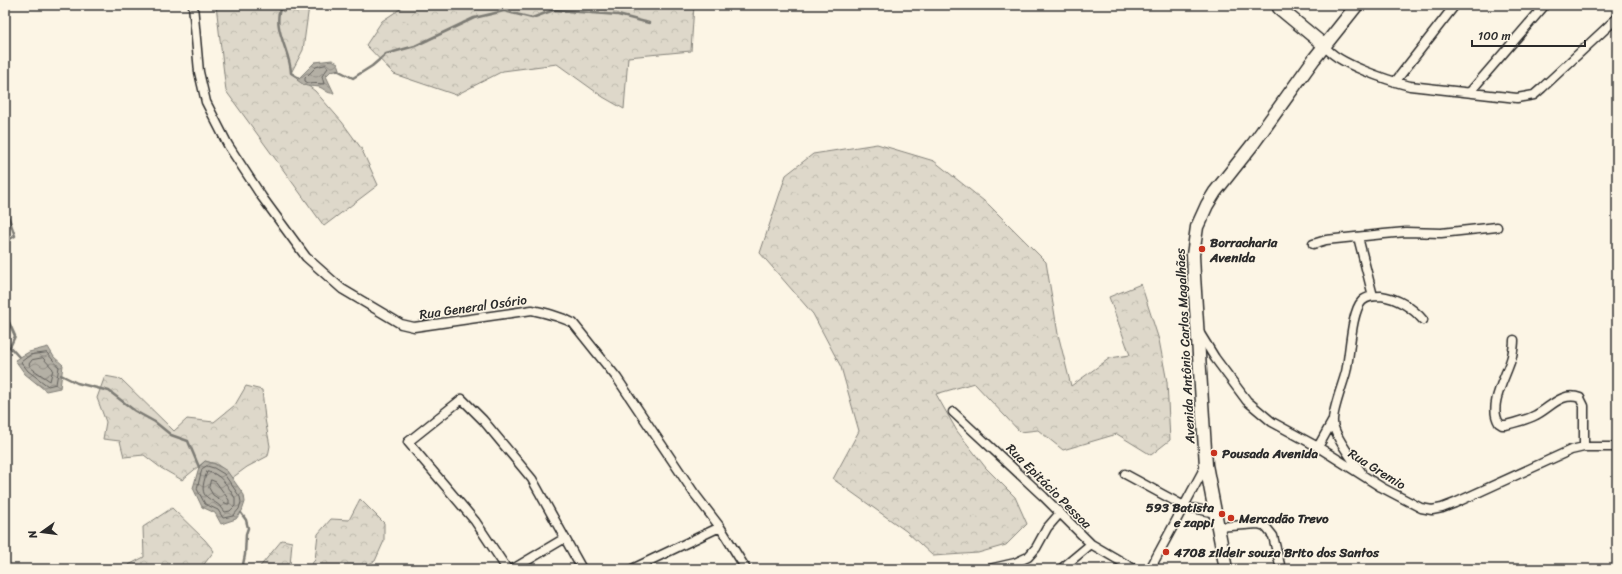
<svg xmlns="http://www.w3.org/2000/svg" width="1622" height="574" viewBox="0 0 1622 574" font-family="Sriracha,sans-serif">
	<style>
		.forest { fill: url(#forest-crowns); stroke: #84827a }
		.water { fill: url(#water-waves); stroke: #7d7b74 }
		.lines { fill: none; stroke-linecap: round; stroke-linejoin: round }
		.shore { stroke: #62605c; stroke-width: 1 }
		.stream { stroke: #7d7b74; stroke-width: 2.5 }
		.street-casing { stroke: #2b2b2b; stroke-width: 11 }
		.primary-casing { stroke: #2b2b2b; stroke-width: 15 }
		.street { stroke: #fcf5e5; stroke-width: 8 }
		.primary { stroke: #fcf5e5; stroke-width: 12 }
		.poi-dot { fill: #c8321e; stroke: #fcf5e5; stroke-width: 1.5 }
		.labels { text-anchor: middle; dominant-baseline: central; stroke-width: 3; stroke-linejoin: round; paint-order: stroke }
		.poi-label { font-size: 13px; font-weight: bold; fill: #2b2b2b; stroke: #fcf5e5; text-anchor: start }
		.street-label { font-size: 13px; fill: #2b2b2b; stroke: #fcf5e5 }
	</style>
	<defs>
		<pattern id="forest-crowns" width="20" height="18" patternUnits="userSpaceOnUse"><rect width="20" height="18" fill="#ded8ca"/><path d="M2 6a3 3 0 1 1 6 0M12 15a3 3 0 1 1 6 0" fill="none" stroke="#bfbaae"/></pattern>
		<pattern id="water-waves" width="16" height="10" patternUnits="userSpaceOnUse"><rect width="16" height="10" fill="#b4b0a5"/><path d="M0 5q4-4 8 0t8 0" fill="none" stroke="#938f87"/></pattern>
	</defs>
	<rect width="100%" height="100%" fill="#fcf5e5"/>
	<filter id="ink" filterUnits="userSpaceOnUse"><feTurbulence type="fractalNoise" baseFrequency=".025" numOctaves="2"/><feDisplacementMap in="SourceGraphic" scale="8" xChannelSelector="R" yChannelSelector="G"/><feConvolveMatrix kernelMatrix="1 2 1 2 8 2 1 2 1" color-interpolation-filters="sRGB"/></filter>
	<g filter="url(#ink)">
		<path class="forest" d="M 216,5 L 279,5 L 283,12 L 293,5 L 309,6 L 303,50 L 291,73 L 315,91 L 342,122 L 361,148 L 378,185 L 324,226 L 226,91 Z
			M 406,5 L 694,5 L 691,51 L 628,57 L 624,109 L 603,97 L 557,64 L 503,71 L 456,95 L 394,74 L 366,45 L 382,21 Z
			M 877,144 L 934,161 L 989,205 L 1046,262 L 1058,334 L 1071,386 L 1110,358 L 1130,355 L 1109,297 L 1141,284 L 1159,340 L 1167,382 L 1170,440 L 1151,455 L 1117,434 L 1063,450 L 1038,430 L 1020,432 L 974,383 L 936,394 L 957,431 L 986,468 L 1015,497 L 1027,524 L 1006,545 L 978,553 L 933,556 L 906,531 L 833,479 L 859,431 L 841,367 L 813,314 L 760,253 L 786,175 L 813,154 Z
			M 105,376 L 121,379 L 174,431 L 187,419 L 214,422 L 235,405 L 246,386 L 262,390 L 265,419 L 270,446 L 268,456 L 247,467 L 232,478 C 223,469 218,464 205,461 L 182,480 L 161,468 L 144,455 L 124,457 L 120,441 L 103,439 L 106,422 L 97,398 Z
			M 360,499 L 384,523 L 384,541 L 375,561 L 358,569 L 307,569 L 315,560 L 318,534 L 331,519 L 349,520 Z
			M 172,508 L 205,540 L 214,551 L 202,567 L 204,569 L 121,569 L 144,557 L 143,527 Z
			M 282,540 L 292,542 L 290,566 L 291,569 L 258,569 Z"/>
		<path class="water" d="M 332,60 L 338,63 L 340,69 L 331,71 L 326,76 L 334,93 C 327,94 325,89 319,87 C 306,85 309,89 297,80 L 315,62 Z
			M 48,347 L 54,357 L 63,365 L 60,388 L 46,391 L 25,374 L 15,360 L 29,352 Z
			M 205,461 L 216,464 L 227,471 L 244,495 L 245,502 L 242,511 L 236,519 L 221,524 L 215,513 L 202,507 L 193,488 L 199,467 Z"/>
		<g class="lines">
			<path class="shore" d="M 326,65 L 328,68 L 322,76 L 324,84 L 308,83 L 305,81 L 305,78 L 316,67 Z
				M 47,353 L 59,367 L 56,384 L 48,386 L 28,371 L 21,362 L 30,355 Z
				M 43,358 L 53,369 L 50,381 L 31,368 L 29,364 L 32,360 Z
				M 207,466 L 214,468 L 224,474 L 240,497 L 241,502 L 239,509 L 233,516 L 223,518 L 218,510 L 205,504 L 197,489 L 202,469 Z
				M 207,472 C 220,472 229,488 235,498 L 235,506 L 230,511 L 225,512 C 213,494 195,504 207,472 Z
				M 211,480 L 216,482 L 229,500 L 229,504 L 227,504 L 213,495 L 209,488 Z"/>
			<path class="stream" d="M 282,5 C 270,26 291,52 291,73 L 299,78
				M 337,70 L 353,78 L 372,66 L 386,54 L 415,46 L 474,18 L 504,11 L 532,18 L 554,10 L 618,15 L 649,23
				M 5,207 L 15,236 L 5,242
				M 5,317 L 8,320 L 15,336 L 10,347 L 19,357
				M 61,375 L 77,383 L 109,391 L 135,411 L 155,422 L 171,435 L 188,441 L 199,467
				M 241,513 L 246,520 L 248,528 L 246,534 L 245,555 L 242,569"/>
			<g class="street-casing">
				<path id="street" d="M 193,5 L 199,72 L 206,102 L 228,145 L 262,197 L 306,257 L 342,289 L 401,324 L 414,327 L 532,310 C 546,313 560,316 573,323 L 617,378 L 694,493 L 720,527 L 746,569
					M 1325,46 C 1335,63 1390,81 1410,86 L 1517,98 L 1534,95 L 1542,88 L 1617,18
					M 1395,82 L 1455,5
					M 1470,92 L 1545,5
					M 1358,237 L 1373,296
					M 1313,244 L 1326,240 L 1384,234 L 1406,232 L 1441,233 L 1497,227
					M 1199,332 L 1215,358 L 1247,401 L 1272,422 L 1318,447 L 1381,487 L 1421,508 L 1432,510 L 1442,508 L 1455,503 L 1571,450 L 1584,447 L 1617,447
					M 1514,340 C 1514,346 1513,351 1512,356 C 1508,374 1487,404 1499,423 L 1502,425 L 1506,425 C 1516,422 1527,420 1536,415 C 1550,408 1562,391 1580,398 L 1584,406 L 1584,447
					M 953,412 L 1044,497 L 1091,544 L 1134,569
					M 1318,447 L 1332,422
					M 1361,472 C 1354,461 1333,435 1333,422 C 1332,411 1343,384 1346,372 C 1350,355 1351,312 1362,301 C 1367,296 1374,296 1381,296 C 1397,298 1413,308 1423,320
					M 1125,474 L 1184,506 L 1215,513
					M 1218,527 L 1258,524 L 1265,526 L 1273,536 L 1281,569
					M 507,569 L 475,521 L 408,442 L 462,399 L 483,420 L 532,479 L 582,569
					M 513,569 L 565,538
					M 632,569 L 720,527
					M 989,569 L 1015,563 L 1028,557 L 1036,548 L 1047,528 L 1060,513
					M 1061,569 L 1091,544
					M 1150,569 L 1206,465"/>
			</g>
			<g class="primary-casing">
				<path id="primary" d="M 1281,5 L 1279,8 L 1325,46
					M 1226,569 L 1206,465 L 1194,276 L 1193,255 L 1197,227 L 1207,205 L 1215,192 L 1253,144 L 1314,59 L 1357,5"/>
			</g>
			<use href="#street" class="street"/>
			<use href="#primary" class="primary"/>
		</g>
	</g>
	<g class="poi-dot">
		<circle cx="1202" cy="249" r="4"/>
		<circle cx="1214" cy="453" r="4"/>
		<circle cx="1222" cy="514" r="4"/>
		<circle cx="1231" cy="518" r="4"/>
		<circle cx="1166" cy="552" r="4"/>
	</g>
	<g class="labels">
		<g class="poi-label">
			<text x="1210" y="242">Borracharia<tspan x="1210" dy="15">Avenida</tspan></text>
			<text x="1222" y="453">Pousada Avenida</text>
			<text x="1214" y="507" text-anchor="end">593 Batista<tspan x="1214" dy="15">e zappi</tspan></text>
			<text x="1239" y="518">Mercadão Trevo</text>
			<text x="1174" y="552">4708 zildeir souza Brito dos Santos</text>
		</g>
		<g class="street-label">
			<text transform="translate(473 307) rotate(-8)">Rua General Osório</text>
			<text transform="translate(1185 346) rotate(-93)">Avenida Antônio Carlos Magalhães</text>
			<text transform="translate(1377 469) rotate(32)">Rua Gremio</text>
			<text transform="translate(1049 486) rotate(45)">Rua Epitácio Pessoa</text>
		</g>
	</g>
	<rect width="1622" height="574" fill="none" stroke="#fcf5e5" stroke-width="20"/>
	<rect x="10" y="10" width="1602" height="554" fill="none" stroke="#2b2b2b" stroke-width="1.5" filter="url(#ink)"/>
	<g transform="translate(42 532) rotate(256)" stroke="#fcf5e5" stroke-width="3" paint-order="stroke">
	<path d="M0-3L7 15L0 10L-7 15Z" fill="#2b2b2b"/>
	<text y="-6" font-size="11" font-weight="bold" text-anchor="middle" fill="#2b2b2b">N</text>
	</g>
	<path d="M1472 40v6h113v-6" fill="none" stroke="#2b2b2b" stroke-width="2"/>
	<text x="1478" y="40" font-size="12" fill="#2b2b2b" stroke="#fcf5e5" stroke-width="3" paint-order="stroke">100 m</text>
</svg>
